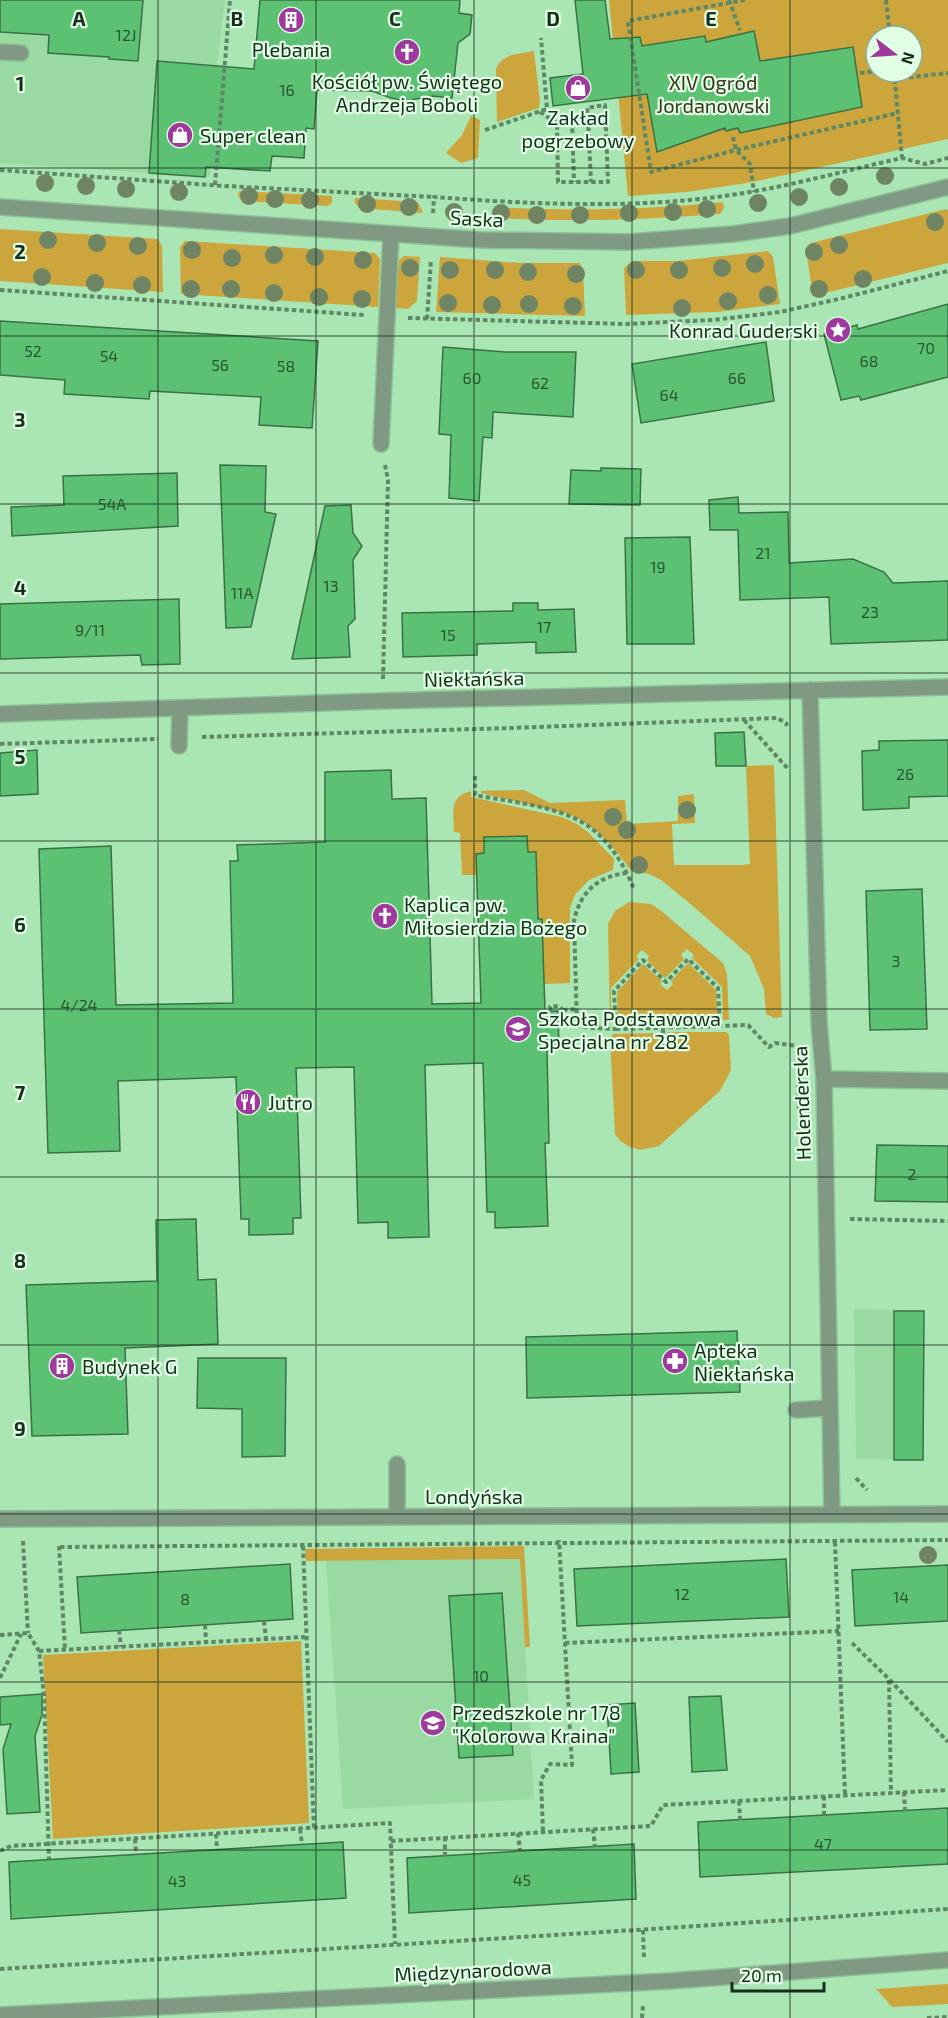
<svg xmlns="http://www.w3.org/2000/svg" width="948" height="2018" viewBox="0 0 948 2018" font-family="'Exo 2',sans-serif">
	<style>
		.built { fill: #99daa3 }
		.green { fill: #cca63c; fill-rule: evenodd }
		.building { fill: #5cc172; stroke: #397144; stroke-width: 1.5 }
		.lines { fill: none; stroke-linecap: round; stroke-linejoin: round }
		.minor-casing { stroke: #8dc195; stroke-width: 18 }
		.path { stroke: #5e8865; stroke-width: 4; stroke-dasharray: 4.5 3; stroke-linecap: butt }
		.minor { stroke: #809983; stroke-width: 15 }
		.tree { fill: #6e8462 }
		.grid { fill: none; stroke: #172f1c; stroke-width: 1.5; stroke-opacity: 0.55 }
		.labels { text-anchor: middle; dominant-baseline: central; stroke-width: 4.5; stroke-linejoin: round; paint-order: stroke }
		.number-label { font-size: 16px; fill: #285432 }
		.poi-label { font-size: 20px; fill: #172f1c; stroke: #e1ffe5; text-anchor: start }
		.park-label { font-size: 20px; fill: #3c341f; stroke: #e1ffe5 }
		.street-label { font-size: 20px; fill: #172f1c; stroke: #e1ffe5 }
		.grid-label { font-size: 20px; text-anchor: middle; font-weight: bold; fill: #172f1c; stroke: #e1ffe5; stroke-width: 4.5; stroke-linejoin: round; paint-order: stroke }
	</style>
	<rect width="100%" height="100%" fill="#aae6b3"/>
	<path class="built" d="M 0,0 L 225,0 L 217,66 L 210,177 L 0,163 Z
		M 854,1309 L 924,1311 L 923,1460 L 856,1459 Z
		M 520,1559 L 534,1799 L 343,1809 L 326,1560 Z"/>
	<path class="green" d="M 609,0 L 948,0 L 948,139 L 753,182 L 687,192 L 628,196 ZM 876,36 L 912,36 L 912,72 L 876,72 Z
		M 534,51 L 540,101 L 539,108 L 497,122 L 496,69 C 502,53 519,54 534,51 Z
		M 471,116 L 480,120 L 478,158 L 461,163 L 446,153 L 462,135 Z
		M 239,191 L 332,196 L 332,203 L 328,206 L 242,201 L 238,196 Z
		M 355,198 L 418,202 L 423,213 L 359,208 L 355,203 Z
		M 723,202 L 724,208 L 720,214 C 646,220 572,222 498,218 L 494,212 L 494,207 C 570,211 647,210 723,202 Z
		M 946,209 L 948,211 L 948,263 L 813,296 L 806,250 L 811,243 Z
		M 0,229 L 158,239 L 162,246 L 163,292 L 0,281 Z
		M 185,241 L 375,253 L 380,259 L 378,307 L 181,294 L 180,247 Z
		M 768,251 L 773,257 L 780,304 L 717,312 L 626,315 L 624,268 L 632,261 L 677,261 Z
		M 404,256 L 420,257 L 417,301 L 408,309 L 395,308 L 399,260 Z
		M 440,257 L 520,263 L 580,263 L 583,269 L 585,316 L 436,312 Z
		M 774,765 L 782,1017 L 774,1018 L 766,1014 L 764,989 L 750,956 L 687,901 L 661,880 L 649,874 L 631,871 C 615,847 595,826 569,814 L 481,793 L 481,791 L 524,790 L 550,803 L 625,800 L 627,824 L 678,821 L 678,796 L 694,794 L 695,823 L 672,824 L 674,865 L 743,865 L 750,864 L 746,766 Z
		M 471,791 L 471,797 L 562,817 L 577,824 L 588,832 L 614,859 L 613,870 L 589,880 L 575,895 L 570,908 L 570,983 L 544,984 L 542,919 L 538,919 L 536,852 L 528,852 L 527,836 L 484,837 L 484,853 L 476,854 L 477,875 L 462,875 L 460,833 L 454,832 C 454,813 448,797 471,791 Z
		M 629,902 L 651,904 L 660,910 L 723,963 L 727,974 L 729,1020 L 723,1020 L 722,987 L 692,958 L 694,955 L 687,949 L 681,955 L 684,959 L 665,978 L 647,960 L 649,956 L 642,950 L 636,956 L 639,959 L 611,988 L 611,1023 L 610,1023 L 608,924 L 615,911 Z
		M 688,963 L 716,990 L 718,1021 L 641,1024 L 618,1023 L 617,992 L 643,964 L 662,981 L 660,984 L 667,990 L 673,984 L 671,981 Z
		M 667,1032 L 726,1032 L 729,1035 L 731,1070 L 720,1091 L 659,1146 L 640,1150 L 630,1147 L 620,1141 L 615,1134 L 610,1038 L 613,1034 L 661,1033 L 661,1047 L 667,1047 Z
		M 524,1546 L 530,1647 L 525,1647 L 520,1559 L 306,1561 L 305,1549 Z
		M 301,1641 L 309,1823 L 53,1839 L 43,1655 Z
		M 948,1984 L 948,2004 L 892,2007 L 876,1989 Z"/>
	<path class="building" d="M 0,0 L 143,0 L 138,61 L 109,59 L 109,57 L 48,53 L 49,35 L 0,32 Z
		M 260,0 L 460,0 L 459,13 L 472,15 L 470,34 L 458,43 L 452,98 L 433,96 L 405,101 L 391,98 L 372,91 L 317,90 L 314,129 L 306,128 L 304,158 L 272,156 L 270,171 L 206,167 L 205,177 L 149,173 L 157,61 L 254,69 Z
		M 575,0 L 605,0 L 610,39 L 640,37 L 642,46 L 705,36 L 706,42 L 754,31 L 760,61 L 853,47 L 862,107 L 740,133 L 738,128 L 726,131 L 725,128 L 657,152 L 647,94 L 553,106 L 550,78 L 583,74 Z
		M 948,304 L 948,377 L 861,400 L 859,396 L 841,400 L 824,334 L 857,325 L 858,329 Z
		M 0,321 L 318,341 L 312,428 L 259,425 L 261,397 L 150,391 L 149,399 L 64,394 L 65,380 L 0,375 Z
		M 766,342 L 774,401 L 641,423 L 632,364 Z
		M 443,347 L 505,352 L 576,352 L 573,417 L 493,412 L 492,438 L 483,437 L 479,501 L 449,498 L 451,435 L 439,434 Z
		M 220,465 L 266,466 L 265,512 L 276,514 L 251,627 L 226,628 Z
		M 601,468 L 641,469 L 640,505 L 569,504 L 571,470 L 601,471 Z
		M 177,473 L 178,526 L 12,536 L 11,507 L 64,505 L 63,476 Z
		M 738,497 L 739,513 L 788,512 L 789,563 L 853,559 L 884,572 L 893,583 L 948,581 L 948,640 L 831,644 L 829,597 L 740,600 L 738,530 L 710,530 L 709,500 Z
		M 351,505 L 353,533 L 362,546 L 353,560 L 355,619 L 348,626 L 350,657 L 292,659 L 325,506 Z
		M 690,537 L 694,644 L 627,644 L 625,538 Z
		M 179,599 L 180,664 L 142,665 L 140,655 L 0,659 L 0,604 Z
		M 513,603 L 538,603 L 538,610 L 574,609 L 576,652 L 536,653 L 536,642 L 477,644 L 477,655 L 403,657 L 402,613 L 513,611 Z
		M 744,732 L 746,766 L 716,766 L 715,733 Z
		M 948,740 L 948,796 L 909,797 L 909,808 L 863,810 L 862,751 L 879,750 L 879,741 Z
		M 37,750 L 38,794 L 0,796 L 0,753 Z
		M 391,770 L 392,799 L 426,798 L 432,1004 L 481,1003 L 476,854 L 484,853 L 484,837 L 527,836 L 528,852 L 536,852 L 538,919 L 542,919 L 545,1011 L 558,1011 L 559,1050 L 547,1051 L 549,1143 L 545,1143 L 548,1226 L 495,1228 L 495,1212 L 487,1212 L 483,1063 L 425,1065 L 429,1237 L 388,1238 L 388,1222 L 358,1223 L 354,1067 L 296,1068 L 301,1218 L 293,1218 L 293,1234 L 249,1235 L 249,1219 L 241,1219 L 236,1077 L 118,1081 L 120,1151 L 48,1153 L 39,849 L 111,846 L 116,1005 L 233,1003 L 230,861 L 238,861 L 237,845 L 325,842 L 325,772 Z
		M 922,889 L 927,1029 L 870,1030 L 866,891 Z
		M 877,1145 L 948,1146 L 948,1202 L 875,1201 Z
		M 196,1219 L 198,1280 L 216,1279 L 218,1344 L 125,1348 L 128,1434 L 32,1436 L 26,1285 L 157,1281 L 156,1220 Z
		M 894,1311 L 924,1311 L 923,1460 L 894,1460 Z
		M 737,1331 L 740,1392 L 527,1398 L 526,1337 Z
		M 198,1358 L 286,1358 L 285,1456 L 242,1457 L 242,1409 L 197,1408 Z
		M 786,1559 L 789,1617 L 577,1626 L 574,1569 Z
		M 290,1564 L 293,1619 L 81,1633 L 77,1577 Z
		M 948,1565 L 948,1621 L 855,1626 L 852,1570 Z
		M 502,1593 L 513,1755 L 459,1758 L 449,1596 Z
		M 42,1694 L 42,1715 L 35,1736 L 40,1812 L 7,1814 L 3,1749 L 11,1724 L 0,1725 L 0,1697 Z
		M 721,1696 L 727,1770 L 692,1772 L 689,1697 Z
		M 635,1703 L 639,1772 L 611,1774 L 607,1705 Z
		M 948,1808 L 948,1864 L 700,1877 L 698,1822 Z
		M 343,1842 L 346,1898 L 11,1919 L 9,1862 Z
		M 634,1844 L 636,1899 L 409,1913 L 407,1858 Z"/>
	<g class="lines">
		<g class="minor-casing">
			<path id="minor" d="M 0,52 L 21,53
				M 0,207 L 482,240 L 629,242 L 733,234 L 790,226 L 948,187
				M 381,444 L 391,234
				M 810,690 L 819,1023 L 824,1079 L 832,1515
				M 0,714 L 382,701 L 948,687
				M 179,746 L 180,708
				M 824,1079 L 948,1081
				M 796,1410 L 829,1408
				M 397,1464 L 397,1517
				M 0,1519 L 948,1514
				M 0,2015 L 670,1981 L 948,1960"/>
		</g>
		<path class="path" d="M 729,0 L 740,30
			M 745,0 L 628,21 L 651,172 L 736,150 L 898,113
			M 886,0 L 890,36
			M 894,72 L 902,158
			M 860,73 L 876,71
			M 894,79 L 948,73
			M 540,112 L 557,123 L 558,182 L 608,182 L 605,105 L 587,108 L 588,119 L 557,123
			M 588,119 L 591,182
			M 572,121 L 574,182
			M 485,130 L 547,109 L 541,38
			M 733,137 L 736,150 L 750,164 L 754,192
			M 0,170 L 225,186 L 434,197
			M 215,185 L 230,0
			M 433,213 L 434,197 C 528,204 631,209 724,196 C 784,188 843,171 902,158 L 925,164 L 948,158
			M 0,290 L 364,315
			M 408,318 L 626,324 L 713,320 L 780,312 L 843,298 L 948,271
			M 427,319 L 431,260
			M 383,679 L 388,480 L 385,465
			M 744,720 L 789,770
			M 202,737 L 511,728 L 777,718 L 786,723 L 787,726
			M 0,744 L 158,739
			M 475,776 L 475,795 C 511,802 562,806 591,828 C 611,843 625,867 634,889
			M 627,873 C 598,876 580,892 574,921 L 577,1025 L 589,1028 L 616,1029 L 614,991 L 643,960 L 666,982 L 688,959 L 718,988 L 720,1026 L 748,1025 L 769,1047 L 775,1043 L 797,1046
			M 563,1010 L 577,1009
			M 551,1011 L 550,1007 L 558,1006 L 563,1010 L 558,1016
			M 616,1029 L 720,1026
			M 663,1029 L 664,1047
			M 798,1069 L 799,1113
			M 850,1219 L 948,1221
			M 856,1478 L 867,1490
			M 23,1541 L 28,1633
			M 835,1542 L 845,1795
			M 59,1546 L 65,1650
			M 303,1546 L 314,1828
			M 60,1547 L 948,1540
			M 264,1621 L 266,1639
			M 205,1625 L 206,1642
			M 119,1630 L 121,1647
			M 0,1635 L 28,1633 L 39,1651 L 44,1695 L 49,1859
			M 565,1643 L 839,1631
			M 852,1643 L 889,1679 L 948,1742
			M 39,1651 L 305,1637
			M 0,1678 L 21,1634
			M 889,1680 L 891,1793
			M 904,1792 L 905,1811
			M 824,1796 L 824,1815
			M 739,1801 L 740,1820
			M 300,1829 L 302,1844
			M 593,1829 L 595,1847
			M 543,1831 L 541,1780 L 550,1764 L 572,1765 L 559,1540
			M 518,1833 L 520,1851
			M 216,1834 L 217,1849
			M 445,1837 L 445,1856
			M 135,1839 L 136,1854
			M 391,1841 L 651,1826 L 663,1805 L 948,1790
			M 0,1851 L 11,1846 L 390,1823 L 395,1944
			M 643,1930 L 644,1959
			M 0,1969 L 668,1928 L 948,1909
			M 642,2018 L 643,2005
			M 927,2018 L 948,2017"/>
		<use href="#minor" class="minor"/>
	</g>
	<g class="tree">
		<circle cx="885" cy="176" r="9"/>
		<circle cx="45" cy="183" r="9"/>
		<circle cx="86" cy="186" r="9"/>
		<circle cx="839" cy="187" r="9"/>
		<circle cx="126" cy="189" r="9"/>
		<circle cx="179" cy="192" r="9"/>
		<circle cx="249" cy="196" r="9"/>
		<circle cx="799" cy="197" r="9"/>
		<circle cx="275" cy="199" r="9"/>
		<circle cx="310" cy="200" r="9"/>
		<circle cx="758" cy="203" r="9"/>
		<circle cx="367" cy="204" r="9"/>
		<circle cx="409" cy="207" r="9"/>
		<circle cx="707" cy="209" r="9"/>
		<circle cx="454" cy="212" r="9"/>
		<circle cx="673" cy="212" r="9"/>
		<circle cx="501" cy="213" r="9"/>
		<circle cx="629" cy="213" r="9"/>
		<circle cx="537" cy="215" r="9"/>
		<circle cx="580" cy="215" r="9"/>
		<circle cx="935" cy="222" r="9"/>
		<circle cx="48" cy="240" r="9"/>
		<circle cx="97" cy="243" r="9"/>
		<circle cx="839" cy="245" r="9"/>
		<circle cx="138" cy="246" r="9"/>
		<circle cx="192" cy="250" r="9"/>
		<circle cx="814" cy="252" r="9"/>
		<circle cx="274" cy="255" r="9"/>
		<circle cx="315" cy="257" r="9"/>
		<circle cx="232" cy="258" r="9"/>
		<circle cx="363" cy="260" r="9"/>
		<circle cx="755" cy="264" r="9"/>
		<circle cx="410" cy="268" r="9"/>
		<circle cx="722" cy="268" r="9"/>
		<circle cx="450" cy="270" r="9"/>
		<circle cx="495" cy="270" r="9"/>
		<circle cx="636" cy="270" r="9"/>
		<circle cx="679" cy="270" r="9"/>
		<circle cx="528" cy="272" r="9"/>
		<circle cx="576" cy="274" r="9"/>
		<circle cx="42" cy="277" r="9"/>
		<circle cx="863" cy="279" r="9"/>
		<circle cx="95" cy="283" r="9"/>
		<circle cx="142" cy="285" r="9"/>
		<circle cx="191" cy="289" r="9"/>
		<circle cx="231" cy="289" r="9"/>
		<circle cx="819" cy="289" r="9"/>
		<circle cx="274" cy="293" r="9"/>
		<circle cx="768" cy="295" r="9"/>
		<circle cx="319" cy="297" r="9"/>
		<circle cx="362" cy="299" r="9"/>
		<circle cx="728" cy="301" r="9"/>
		<circle cx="448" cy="303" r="9"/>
		<circle cx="529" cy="304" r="9"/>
		<circle cx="492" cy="305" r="9"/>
		<circle cx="573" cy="306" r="9"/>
		<circle cx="682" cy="308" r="9"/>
		<circle cx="687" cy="810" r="9"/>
		<circle cx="613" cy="817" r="9"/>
		<circle cx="627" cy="830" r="9"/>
		<circle cx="639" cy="865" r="9"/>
		<circle cx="928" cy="1555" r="9"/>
	</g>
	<path class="grid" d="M 158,0 L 158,2018M 316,0 L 316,2018M 474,0 L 474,2018M 632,0 L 632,2018M 790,0 L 790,2018M 0,168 L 948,168M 0,336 L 948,336M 0,504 L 948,504M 0,673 L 948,673M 0,841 L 948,841M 0,1009 L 948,1009M 0,1177 L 948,1177M 0,1345 L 948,1345M 0,1514 L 948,1514M 0,1682 L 948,1682M 0,1850 L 948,1850"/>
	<defs>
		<g id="building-disc" transform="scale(1.35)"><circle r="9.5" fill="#9f399d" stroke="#e1ffe5"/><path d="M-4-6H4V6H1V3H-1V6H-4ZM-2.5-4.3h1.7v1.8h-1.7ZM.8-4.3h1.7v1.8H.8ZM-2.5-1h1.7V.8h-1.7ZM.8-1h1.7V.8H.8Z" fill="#fff"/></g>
		<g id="church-disc" transform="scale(1.35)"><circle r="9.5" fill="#9f399d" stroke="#e1ffe5"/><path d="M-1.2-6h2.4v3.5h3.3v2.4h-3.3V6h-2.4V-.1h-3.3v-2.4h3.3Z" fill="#fff"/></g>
		<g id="shop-disc" transform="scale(1.35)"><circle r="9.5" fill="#9f399d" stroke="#e1ffe5"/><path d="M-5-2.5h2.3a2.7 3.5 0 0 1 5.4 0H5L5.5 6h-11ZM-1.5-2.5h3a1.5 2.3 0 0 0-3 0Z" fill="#fff"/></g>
		<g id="sight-disc" transform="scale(1.35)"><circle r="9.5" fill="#9f399d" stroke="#e1ffe5"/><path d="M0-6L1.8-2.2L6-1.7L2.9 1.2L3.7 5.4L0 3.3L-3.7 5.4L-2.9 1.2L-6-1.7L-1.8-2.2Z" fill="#fff"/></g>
		<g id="school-disc" transform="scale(1.35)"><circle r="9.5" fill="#9f399d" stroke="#e1ffe5"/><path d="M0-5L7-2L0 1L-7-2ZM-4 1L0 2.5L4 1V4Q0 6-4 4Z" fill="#fff"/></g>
		<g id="restaurant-disc" transform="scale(1.35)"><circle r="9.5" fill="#9f399d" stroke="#e1ffe5"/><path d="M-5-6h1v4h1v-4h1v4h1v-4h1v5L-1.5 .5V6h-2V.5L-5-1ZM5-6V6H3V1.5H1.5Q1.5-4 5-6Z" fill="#fff"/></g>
		<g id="pharmacy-disc" transform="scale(1.35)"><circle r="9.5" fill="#9f399d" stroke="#e1ffe5"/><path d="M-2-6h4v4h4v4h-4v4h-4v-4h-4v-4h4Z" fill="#fff"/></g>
	</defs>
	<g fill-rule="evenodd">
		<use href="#building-disc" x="291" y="20"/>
		<use href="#church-disc" x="407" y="52"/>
		<use href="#shop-disc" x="578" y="88"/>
		<use href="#shop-disc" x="180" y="135"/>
		<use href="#sight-disc" x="838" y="330"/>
		<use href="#church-disc" x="385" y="916"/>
		<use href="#school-disc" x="518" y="1029"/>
		<use href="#restaurant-disc" x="248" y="1102"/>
		<use href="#pharmacy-disc" x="675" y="1361"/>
		<use href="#building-disc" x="62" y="1366"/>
		<use href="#school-disc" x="433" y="1723"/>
	</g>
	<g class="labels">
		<g class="number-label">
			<text x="126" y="34">12J</text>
			<text x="287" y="89">16</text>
			<text x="926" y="347">70</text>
			<text x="33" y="350">52</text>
			<text x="109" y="355">54</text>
			<text x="869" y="360">68</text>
			<text x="220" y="364">56</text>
			<text x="286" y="365">58</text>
			<text x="472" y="377">60</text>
			<text x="737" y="377">66</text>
			<text x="540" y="382">62</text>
			<text x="669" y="394">64</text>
			<text x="112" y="503">54A</text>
			<text x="763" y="552">21</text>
			<text x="658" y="566">19</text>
			<text x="331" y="585">13</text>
			<text x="242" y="592">11A</text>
			<text x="870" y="611">23</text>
			<text x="544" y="626">17</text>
			<text x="90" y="629">9/11</text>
			<text x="448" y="634">15</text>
			<text x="905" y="773">26</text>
			<text x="896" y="960">3</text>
			<text x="79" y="1004">4/24</text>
			<text x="912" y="1173">2</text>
			<text x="682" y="1593">12</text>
			<text x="901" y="1596">14</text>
			<text x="185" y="1598">8</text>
			<text x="481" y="1675">10</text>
			<text x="823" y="1843">47</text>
			<text x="522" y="1879">45</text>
			<text x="177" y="1880">43</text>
		</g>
		<g class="poi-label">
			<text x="291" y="49" text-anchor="middle">Plebania</text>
			<text x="407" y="81" text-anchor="middle">Kościół pw. Świętego<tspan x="407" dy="23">Andrzeja Boboli</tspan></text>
			<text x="578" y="117" text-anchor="middle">Zakład<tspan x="578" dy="23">pogrzebowy</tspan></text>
			<text x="200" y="135">Super clean</text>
			<text x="818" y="330" text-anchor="end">Konrad Guderski</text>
			<text x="404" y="904">Kaplica pw.<tspan x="404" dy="23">Miłosierdzia Bożego</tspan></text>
			<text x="538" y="1018">Szkoła Podstawowa<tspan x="538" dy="23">Specjalna nr 282</tspan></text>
			<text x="268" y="1102">Jutro</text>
			<text x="694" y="1350">Apteka<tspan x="694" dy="23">Niekłańska</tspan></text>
			<text x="82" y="1366">Budynek G</text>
			<text x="452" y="1712">Przedszkole nr 178<tspan x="452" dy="23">"Kolorowa Kraina"</tspan></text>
		</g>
		<g class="park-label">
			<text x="713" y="82">XIV Ogród<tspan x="713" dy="23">Jordanowski</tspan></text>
		</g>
		<g class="street-label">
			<text transform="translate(477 218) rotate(3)">Saska</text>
			<text transform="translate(474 678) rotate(-1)">Niekłańska</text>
			<text transform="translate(801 1103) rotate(-92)">Holenderska</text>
			<text x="474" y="1496">Londyńska</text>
			<text transform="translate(473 1970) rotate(-3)">Międzynarodowa</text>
		</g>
	</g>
	<g class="grid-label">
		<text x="79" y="26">A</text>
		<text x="237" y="26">B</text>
		<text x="395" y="26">C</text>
		<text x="553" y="26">D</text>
		<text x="711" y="26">E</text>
		<text x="20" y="91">1</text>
		<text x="20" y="259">2</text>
		<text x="20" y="427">3</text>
		<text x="20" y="595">4</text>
		<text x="20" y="764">5</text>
		<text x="20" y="932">6</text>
		<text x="20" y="1100">7</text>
		<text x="20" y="1268">8</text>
		<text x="20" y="1436">9</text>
	</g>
	<g transform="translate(894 54) rotate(107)"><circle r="28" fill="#e1ffe5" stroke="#90ac95" stroke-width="1.5"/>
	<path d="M0-4.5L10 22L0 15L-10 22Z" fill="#9f399d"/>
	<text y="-9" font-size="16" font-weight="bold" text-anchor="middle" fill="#172f1c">N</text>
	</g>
	<path d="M732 1982v9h92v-9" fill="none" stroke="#172f1c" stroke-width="3"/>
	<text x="741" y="1982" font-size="18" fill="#172f1c" stroke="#e1ffe5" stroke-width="4.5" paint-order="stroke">20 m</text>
</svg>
